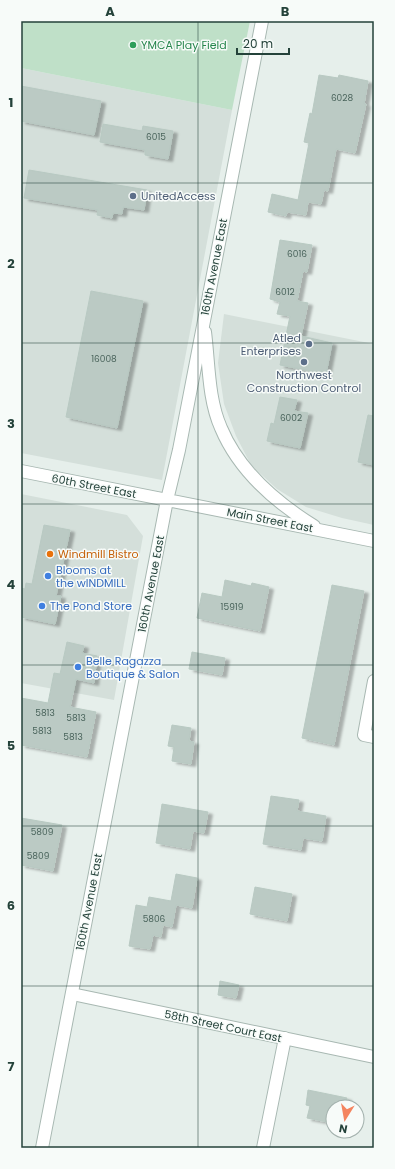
<svg xmlns="http://www.w3.org/2000/svg" width="395" height="1169" viewBox="0 0 395 1169" font-family="Poppins,sans-serif">
	<style>
		.built { fill: #d4dfda }
		.green { fill: #bfe0c8 }
		.building { fill: #bbcac4; stroke: #b8c9c2; filter: url(#shadow) }
		.lines { fill: none; stroke-linecap: round; stroke-linejoin: round }
		.minor-casing { stroke: #a8b8b2; stroke-width: 14 }
		.tertiary-casing { stroke: #a8b8b2; stroke-width: 14 }
		.minor { stroke: #fff; stroke-width: 12 }
		.tertiary { stroke: #fff; stroke-width: 12 }
		.grid { fill: none; stroke: #24423a; stroke-width: 1; stroke-opacity: 0.55 }
		.leisure-dot { fill: #2e9e5b; stroke: #f7fbf9; stroke-width: 1.5 }
		.service-dot { fill: #5c6f8a; stroke: #f7fbf9; stroke-width: 1.5 }
		.food-dot { fill: #e8710a; stroke: #f7fbf9; stroke-width: 1.5 }
		.shop-dot { fill: #3f7fe0; stroke: #f7fbf9; stroke-width: 1.5 }
		.labels { text-anchor: middle; dominant-baseline: central; stroke-width: 3; stroke-linejoin: round; paint-order: stroke }
		.number-label { font-size: 9px; fill: #4a645c }
		.leisure-label { font-size: 11px; fill: #27864d; stroke: #f7fbf9; text-anchor: start }
		.service-label { font-size: 11px; fill: #4e5e75; stroke: #f7fbf9; text-anchor: start }
		.street-label { font-size: 11px; fill: #24423a; stroke: #f7fbf9 }
		.food-label { font-size: 11px; fill: #c56008; stroke: #f7fbf9; text-anchor: start }
		.shop-label { font-size: 11px; fill: #366cbe; stroke: #f7fbf9; text-anchor: start }
		.neatline { fill: none; stroke: #24423a; stroke-width: 1.5 }
		.grid-label { font-size: 13px; text-anchor: middle; font-weight: bold; fill: #24423a }
	</style>
	<defs>
		<filter id="shadow"><feDropShadow dx="4.5" dy="2.5" stdDeviation="1" flood-color="#0004"/></filter>
	</defs>
	<rect width="100%" height="100%" fill="#e6efeb"/>
	<path class="built" d="M 21,68 L 232,110 L 162,480 L 21,453 Z
		M 224,314 L 374,344 L 374,525 L 342,518 L 306,507 L 277,489 L 251,465 L 236,436 L 224,404 L 218,363 Z
		M 21,494 L 127,515 L 143,536 L 114,700 L 21,683 Z"/>
	<path class="green" d="M 21,21 L 250,21 L 232,110 L 21,68 Z"/>
	<path class="building" d="M 319,75 L 338,78 L 339,75 L 368,81 L 364,104 L 366,104 L 355,153 L 336,149 L 328,191 L 324,190 L 321,204 L 308,202 L 306,215 L 287,212 L 286,216 L 268,212 L 272,194 L 298,200 L 309,143 L 304,142 L 310,113 L 312,114 Z
		M 21,86 L 101,101 L 94,135 L 21,121 Z
		M 103,124 L 142,131 L 143,126 L 173,131 L 168,159 L 145,155 L 145,150 L 100,142 Z
		M 29,170 L 147,190 L 144,210 L 123,207 L 122,214 L 113,213 L 112,218 L 97,215 L 98,210 L 24,198 Z
		M 280,240 L 312,245 L 307,272 L 303,271 L 297,301 L 308,303 L 301,336 L 332,343 L 326,374 L 280,365 L 290,316 L 277,314 L 280,302 L 270,299 Z
		M 91,291 L 143,301 L 117,428 L 66,417 Z
		M 280,397 L 297,400 L 294,411 L 308,413 L 300,448 L 267,441 L 271,423 L 274,424 Z
		M 368,415 L 374,416 L 374,465 L 358,462 Z
		M 44,525 L 70,530 L 56,596 L 61,596 L 55,624 L 21,617 L 21,588 L 25,589 L 26,583 L 32,584 Z
		M 225,580 L 251,586 L 252,583 L 269,587 L 260,631 L 197,618 L 202,593 L 222,597 Z
		M 332,585 L 364,591 L 334,745 L 302,738 Z
		M 67,642 L 84,646 L 82,653 L 97,656 L 94,683 L 76,679 L 70,707 L 96,712 L 87,757 L 21,745 L 21,698 L 48,703 L 54,673 L 60,674 Z
		M 192,652 L 225,658 L 222,675 L 189,669 Z
		M 172,725 L 191,728 L 189,741 L 194,742 L 191,764 L 172,761 L 174,747 L 168,746 Z
		M 271,796 L 299,800 L 297,811 L 326,816 L 322,841 L 303,838 L 301,850 L 263,844 Z
		M 162,804 L 208,812 L 204,833 L 193,831 L 190,849 L 156,843 Z
		M 21,818 L 62,825 L 53,871 L 21,865 Z
		M 176,874 L 197,878 L 192,908 L 176,905 L 172,927 L 163,925 L 161,937 L 153,935 L 150,949 L 129,946 L 136,905 L 147,907 L 149,897 L 171,901 Z
		M 255,887 L 292,894 L 287,921 L 250,914 Z
		M 220,981 L 239,985 L 236,998 L 218,995 Z
		M 308,1090 L 347,1098 L 347,1107 L 333,1107 L 333,1123 L 307,1118 L 310,1106 L 306,1105 Z"/>
	<g class="lines">
		<g class="minor-casing">
			<path id="minor" d="M 374,681 L 364,735 L 374,737
				M 72,994 L 374,1057
				M 263,1148 L 285,1038"/>
		</g>
		<g class="tertiary-casing">
			<path id="tertiary" d="M 205,332 C 209,363 208,399 221,428 C 239,471 275,502 314,526
				M 21,471 L 374,541
				M 42,1148 L 167,500 L 179,450 L 262,21"/>
		</g>
		<use href="#minor" class="minor"/>
		<use href="#tertiary" class="tertiary"/>
	</g>
	<path class="grid" d="M 198,21 L 198,1148M 21,183 L 374,183M 21,343 L 374,343M 21,504 L 374,504M 21,665 L 374,665M 21,826 L 374,826M 21,986 L 374,986"/>
	<circle class="leisure-dot" cx="133" cy="45" r="4"/>
	<g class="service-dot">
		<circle cx="133" cy="196" r="4"/>
		<circle cx="309" cy="344" r="4"/>
		<circle cx="304" cy="362" r="4"/>
	</g>
	<circle class="food-dot" cx="50" cy="554" r="4"/>
	<g class="shop-dot">
		<circle cx="48" cy="576" r="4"/>
		<circle cx="42" cy="606" r="4"/>
		<circle cx="78" cy="667" r="4"/>
	</g>
	<g class="labels">
		<g class="number-label">
			<text x="342" y="98">6028</text>
			<text x="156" y="137">6015</text>
			<text x="297" y="254">6016</text>
			<text x="285" y="292">6012</text>
			<text x="104" y="359">16008</text>
			<text x="291" y="418">6002</text>
			<text x="232" y="607">15919</text>
			<text x="45" y="713">5813</text>
			<text x="76" y="718">5813</text>
			<text x="42" y="731">5813</text>
			<text x="73" y="737">5813</text>
			<text x="42" y="832">5809</text>
			<text x="38" y="856">5809</text>
			<text x="154" y="919">5806</text>
		</g>
		<g class="leisure-label">
			<text x="141" y="45">YMCA Play Field</text>
		</g>
		<g class="service-label">
			<text x="141" y="196">UnitedAccess</text>
			<text x="301" y="338" text-anchor="end">Atled<tspan x="301" dy="13">Enterprises</tspan></text>
			<text x="304" y="375" text-anchor="middle">Northwest<tspan x="304" dy="13">Construction Control</tspan></text>
		</g>
		<g class="street-label">
			<text transform="translate(214 267) rotate(-79)">160th Avenue East</text>
			<text transform="translate(94 486) rotate(11)">60th Street East</text>
			<text transform="translate(270 520) rotate(11)">Main Street East</text>
			<text transform="translate(151 584) rotate(-79)">160th Avenue East</text>
			<text transform="translate(89 902) rotate(-79)">160th Avenue East</text>
			<text transform="translate(223 1026) rotate(12)">58th Street Court East</text>
		</g>
		<g class="food-label">
			<text x="58" y="554">Windmill Bistro</text>
		</g>
		<g class="shop-label">
			<text x="56" y="570">Blooms at<tspan x="56" dy="13">the wINDMILL</tspan></text>
			<text x="50" y="606">The Pond Store</text>
			<text x="86" y="661">Belle Ragazza<tspan x="86" dy="13">Boutique &amp; Salon</tspan></text>
		</g>
	</g>
	<rect width="395" height="1169" fill="none" stroke="#f7fbf9" stroke-width="44"/>
	<g transform="translate(345 1119) rotate(191)"><circle r="19" fill="#f7fbf9" stroke="#a3b1ad"/>
	<path d="M0-3L7 15L0 10L-7 15Z" fill="#f4845f"/>
	<text y="-6" font-size="11" font-weight="bold" text-anchor="middle" fill="#24423a">N</text>
	</g>
	<path d="M237 48v6h52v-6" fill="none" stroke="#24423a" stroke-width="2"/>
	<text x="243" y="48" font-size="12" fill="#24423a" stroke="#f7fbf9" stroke-width="3" paint-order="stroke">20 m</text>
	<rect x="22" y="22" width="351" height="1125" class="neatline"/>
	<g class="grid-label">
		<text x="110" y="16">A</text>
		<text x="285" y="16">B</text>
		<text x="11" y="107">1</text>
		<text x="11" y="268">2</text>
		<text x="11" y="428">3</text>
		<text x="11" y="589">4</text>
		<text x="11" y="750">5</text>
		<text x="11" y="910">6</text>
		<text x="11" y="1071">7</text>
	</g>
</svg>
